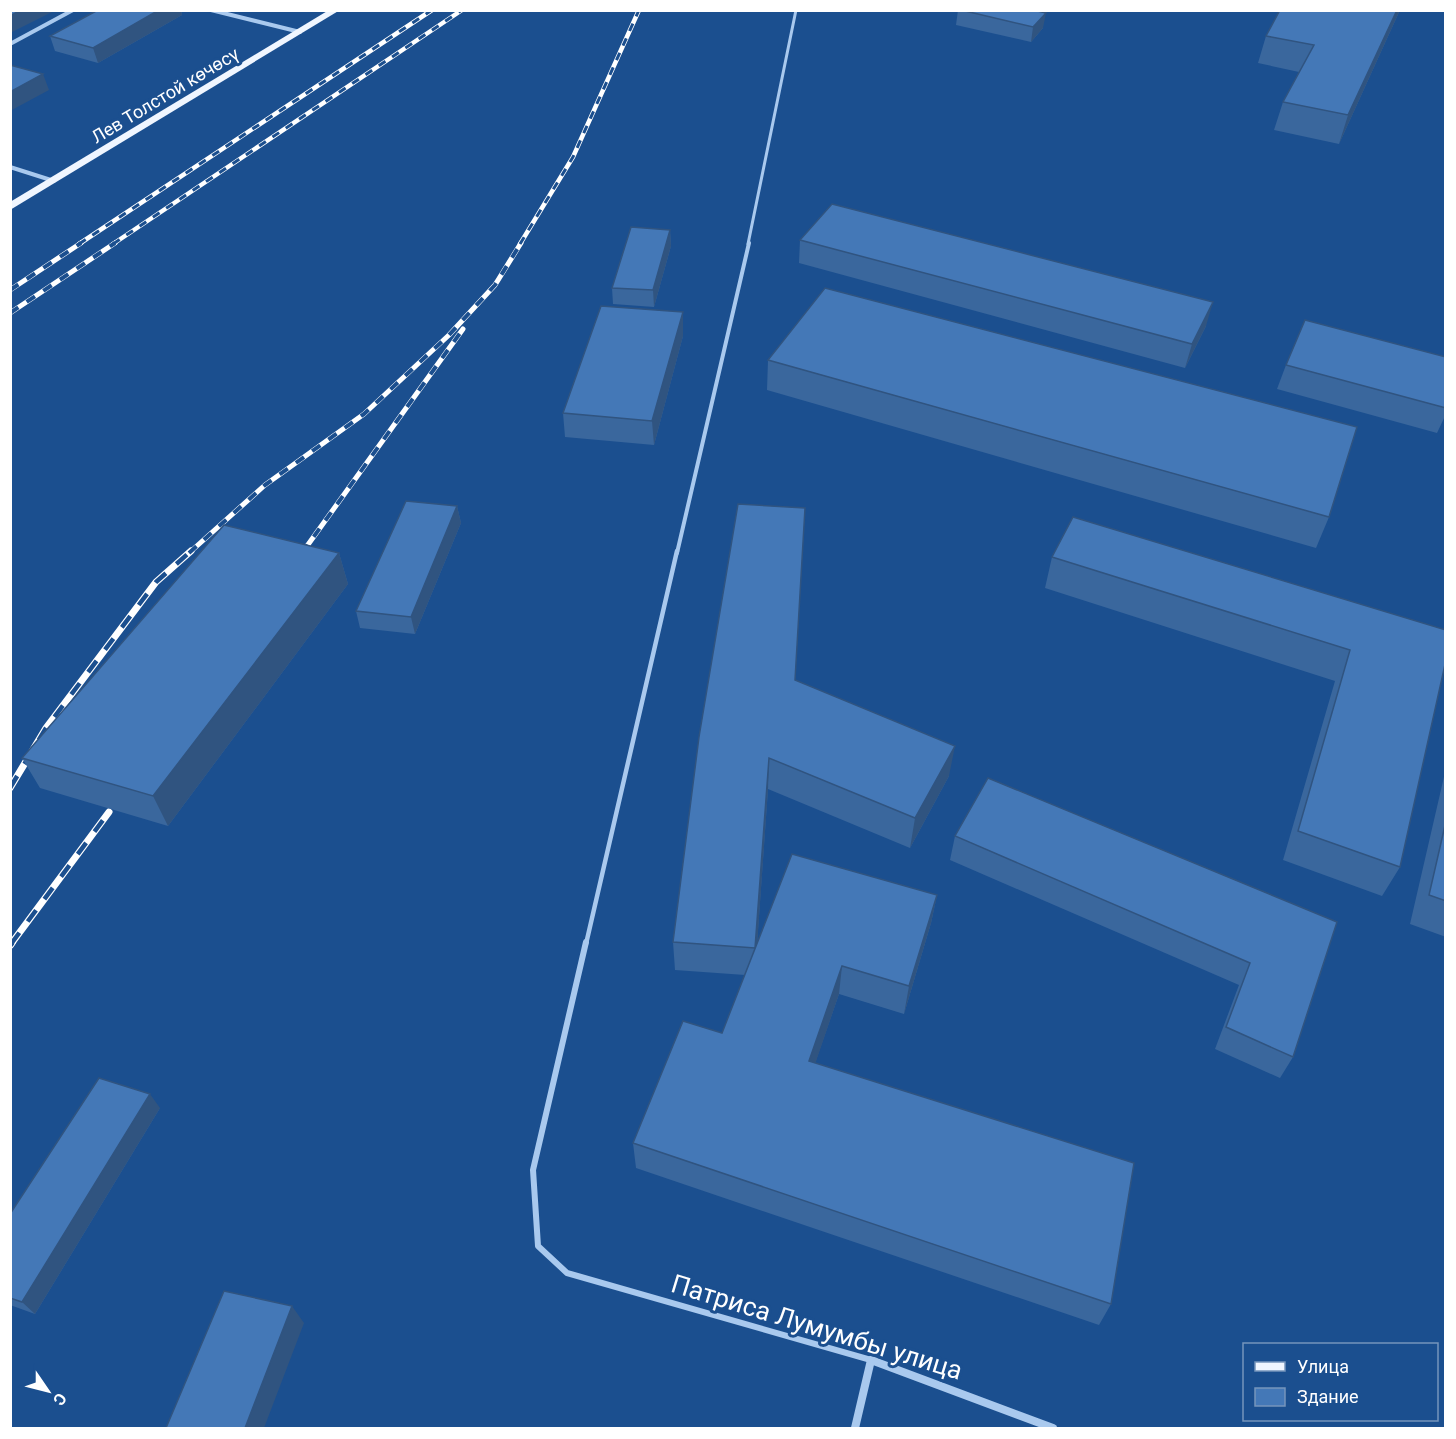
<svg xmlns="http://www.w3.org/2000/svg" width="1456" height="1439" viewBox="0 0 1456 1439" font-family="Roboto,sans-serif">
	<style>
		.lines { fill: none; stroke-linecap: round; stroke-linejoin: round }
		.lane-far3 { stroke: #a9c9ee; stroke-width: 3 }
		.lane-far2 { stroke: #a9c9ee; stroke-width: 4 }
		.lane-far1 { stroke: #a9c9ee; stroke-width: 4.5 }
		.lane { stroke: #a9c9ee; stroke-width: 6 }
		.street-far1 { stroke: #a9c9ee; stroke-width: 4 }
		.street { stroke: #a9c9ee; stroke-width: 8 }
		.primary { fill: #f0f6ff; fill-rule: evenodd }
		.rail-far3-casing { stroke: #fff; stroke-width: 4.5 }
		.rail-far2-casing { stroke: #fff; stroke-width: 5 }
		.rail-far1-casing { stroke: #fff; stroke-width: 7 }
		.rail-casing { stroke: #fff; stroke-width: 8 }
		.rail-far3 { stroke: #1b4f8f; stroke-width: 3; stroke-dasharray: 8; stroke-linecap: butt }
		.rail-far2 { stroke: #1b4f8f; stroke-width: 4; stroke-dasharray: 10; stroke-linecap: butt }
		.rail-far1 { stroke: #1b4f8f; stroke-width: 4.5; stroke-dasharray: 14; stroke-linecap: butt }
		.rail { stroke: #1b4f8f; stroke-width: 6; stroke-dasharray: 17; stroke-linecap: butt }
		.wall { fill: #3a679d }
		.shaded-wall { fill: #305480 }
		.building { fill: #4478b7; stroke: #305480; stroke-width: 1.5 }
		.labels { text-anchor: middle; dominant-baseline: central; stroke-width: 6; stroke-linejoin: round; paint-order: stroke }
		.far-street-label { font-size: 18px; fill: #fff; stroke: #1b4f8f }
		.near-street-label { font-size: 26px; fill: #fff; stroke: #1b4f8f }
	</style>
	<rect width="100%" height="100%" fill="#1b4f8f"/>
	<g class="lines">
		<path class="lane-far3" d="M 748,244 L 796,10"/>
		<path class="lane-far2" d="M 677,553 L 749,243"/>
		<path class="lane-far1" d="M 586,944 L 677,551"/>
		<path class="lane" d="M 586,942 L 533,1170 L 538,1246 L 567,1273 L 871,1360"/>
		<path class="street-far1" d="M 211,10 L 300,32
			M 10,44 L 73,10
			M 10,167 L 54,181"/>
		<path class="street" d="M 855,1428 L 871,1360 L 1053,1428"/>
		<path class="primary" d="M 329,10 L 340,10 L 10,210 L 10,202 Z"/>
		<g class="rail-far3-casing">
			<path id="rail-far3" d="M 79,244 L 432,10
				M 113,244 L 462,10
				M 520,244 L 573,157 L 639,10"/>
		</g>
		<g class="rail-far2-casing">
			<path id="rail-far2" d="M 10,290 L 81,243
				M 10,313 L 115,243
				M 189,553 L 265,485 L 364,414 L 449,335 L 495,285 L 521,243
				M 302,553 L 463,329"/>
		</g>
		<g class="rail-far1-casing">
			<path id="rail-far1" d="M 298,558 L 303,551
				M 10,788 L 46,728 L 156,582 L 191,551
				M 11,944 L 109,812"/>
		</g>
		<g class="rail-casing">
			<path id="rail" d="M 10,945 L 12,942"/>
		</g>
		<use href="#rail-far3" class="rail-far3"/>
		<use href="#rail-far2" class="rail-far2"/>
		<use href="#rail-far1" class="rail-far1"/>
		<use href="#rail" class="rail"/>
	</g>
	<path class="wall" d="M 98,10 L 181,10 L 182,15 L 98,63 L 55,51 L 50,36 Z
		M 958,10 L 1033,10 L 1043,28 L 1031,42 L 956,25 Z
		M 1280,10 L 1400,10 L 1339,144 L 1274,130 L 1283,102 L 1299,72 L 1258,63 L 1266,36 Z
		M 670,230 L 671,246 L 654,307 L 613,304 L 612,288 Z
		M 800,240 L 1206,326 L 1185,368 L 799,263 Z
		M 683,336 L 654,445 L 565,437 L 563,413 Z
		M 1446,357 L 1446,414 L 1437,433 L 1277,389 L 1286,365 Z
		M 768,360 L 1329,517 L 1316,548 L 767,390 Z
		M 457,506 L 461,523 L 415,634 L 360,628 L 356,611 Z
		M 339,553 L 348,584 L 168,826 L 40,788 L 22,758 Z
		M 1052,557 L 1446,630 L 1400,867 L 1382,896 L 1283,860 L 1335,681 L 1045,588 Z
		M 795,680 L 949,776 L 910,848 L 768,789 L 757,944 L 937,895 L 931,923 L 904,1014 L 839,994 L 815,1063 L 1111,1304 L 1099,1325 L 636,1168 L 633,1143 L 722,1033 L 745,975 L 675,970 L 673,942 Z
		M 1446,768 L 1446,937 L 1410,924 Z
		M 955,836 L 1337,922 L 1293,1057 L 1280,1078 L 1215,1049 L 1239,985 L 950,860 Z
		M 160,1108 L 35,1314 L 10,1305 L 10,1214 Z"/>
	<path class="shaded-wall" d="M 21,10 L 56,10 L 10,33 L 10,16 Z
		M 159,10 L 181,10 L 182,15 L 98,63 L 93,48 Z
		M 1397,10 L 1400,10 L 1339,144 L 1348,115 Z
		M 1046,13 L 1043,28 L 1031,42 L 1033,27 Z
		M 43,74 L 49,90 L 10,111 L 10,92 Z
		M 670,230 L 671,246 L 654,307 L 653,290 Z
		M 1213,302 L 1206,326 L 1185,368 L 1192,344 Z
		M 683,312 L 683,336 L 654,445 L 652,421 Z
		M 457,506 L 461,523 L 415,634 L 411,617 Z
		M 339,553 L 348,584 L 168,826 L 153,796 Z
		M 955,746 L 949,776 L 910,848 L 915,818 Z
		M 769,758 L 768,789 L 755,976 L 755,948 Z
		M 937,895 L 931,923 L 904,1014 L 909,986 Z
		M 842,966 L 839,994 L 807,1088 L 809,1061 Z
		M 150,1094 L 160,1108 L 35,1314 L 22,1302 Z
		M 292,1306 L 304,1323 L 264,1428 L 245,1428 Z"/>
	<path class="building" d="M 10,10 L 21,10 L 10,16 Z
		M 98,10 L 159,10 L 93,48 L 50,36 Z
		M 961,10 L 1033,10 L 1046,13 L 1033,27 Z
		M 1280,10 L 1397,10 L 1348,115 L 1283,102 L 1314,45 L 1266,36 Z
		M 10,65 L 43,74 L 10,92 Z
		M 832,204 L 1213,302 L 1192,344 L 800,240 Z
		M 631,227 L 670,230 L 653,290 L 612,288 Z
		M 825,288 L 1357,427 L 1329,517 L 768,360 Z
		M 601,306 L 683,312 L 652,421 L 563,413 Z
		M 1305,320 L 1446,357 L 1446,408 L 1286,365 Z
		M 406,501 L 457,506 L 411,617 L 356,611 Z
		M 738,504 L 805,508 L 795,680 L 955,746 L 915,818 L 769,758 L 755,948 L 673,942 L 699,737 Z
		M 1073,517 L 1446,630 L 1446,660 L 1400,867 L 1298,831 L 1350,650 L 1052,557 Z
		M 224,525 L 339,553 L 153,796 L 22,758 Z
		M 988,778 L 1337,922 L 1293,1057 L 1226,1027 L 1250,963 L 955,836 Z
		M 1446,821 L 1446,901 L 1429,895 Z
		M 792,854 L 937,895 L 909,986 L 842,966 L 809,1061 L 1134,1163 L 1111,1304 L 633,1143 L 683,1021 L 722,1033 Z
		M 99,1078 L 150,1094 L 22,1302 L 10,1298 L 10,1214 Z
		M 224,1291 L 292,1306 L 245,1428 L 166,1428 Z"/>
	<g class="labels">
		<g class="far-street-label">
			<text transform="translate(165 95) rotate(-31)">Лев Толстой көчөсү</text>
		</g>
		<g class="near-street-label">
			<text transform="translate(817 1327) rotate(17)">Патриса Лумумбы улица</text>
		</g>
	</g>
	<rect width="1456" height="1439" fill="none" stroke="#ffffff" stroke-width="24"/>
	<rect x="1243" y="1343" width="195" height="78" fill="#1b4f8f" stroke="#7695bc" stroke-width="1.5"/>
	<rect x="1255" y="1362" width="30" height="9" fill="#f0f6ff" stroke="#7695bc" stroke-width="1.5"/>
	<text x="1297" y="1373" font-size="18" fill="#ffffff">Улица</text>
	<rect x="1255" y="1388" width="30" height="18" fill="#4478b7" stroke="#7695bc" stroke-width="1.5"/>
	<text x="1297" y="1403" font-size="18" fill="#ffffff">Здание</text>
	<g transform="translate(48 1391) rotate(125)" stroke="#1b4f8f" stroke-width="4.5" paint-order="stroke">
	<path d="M0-4.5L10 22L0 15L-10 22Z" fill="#ffffff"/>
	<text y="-9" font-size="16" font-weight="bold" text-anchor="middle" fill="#ffffff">С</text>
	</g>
</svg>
